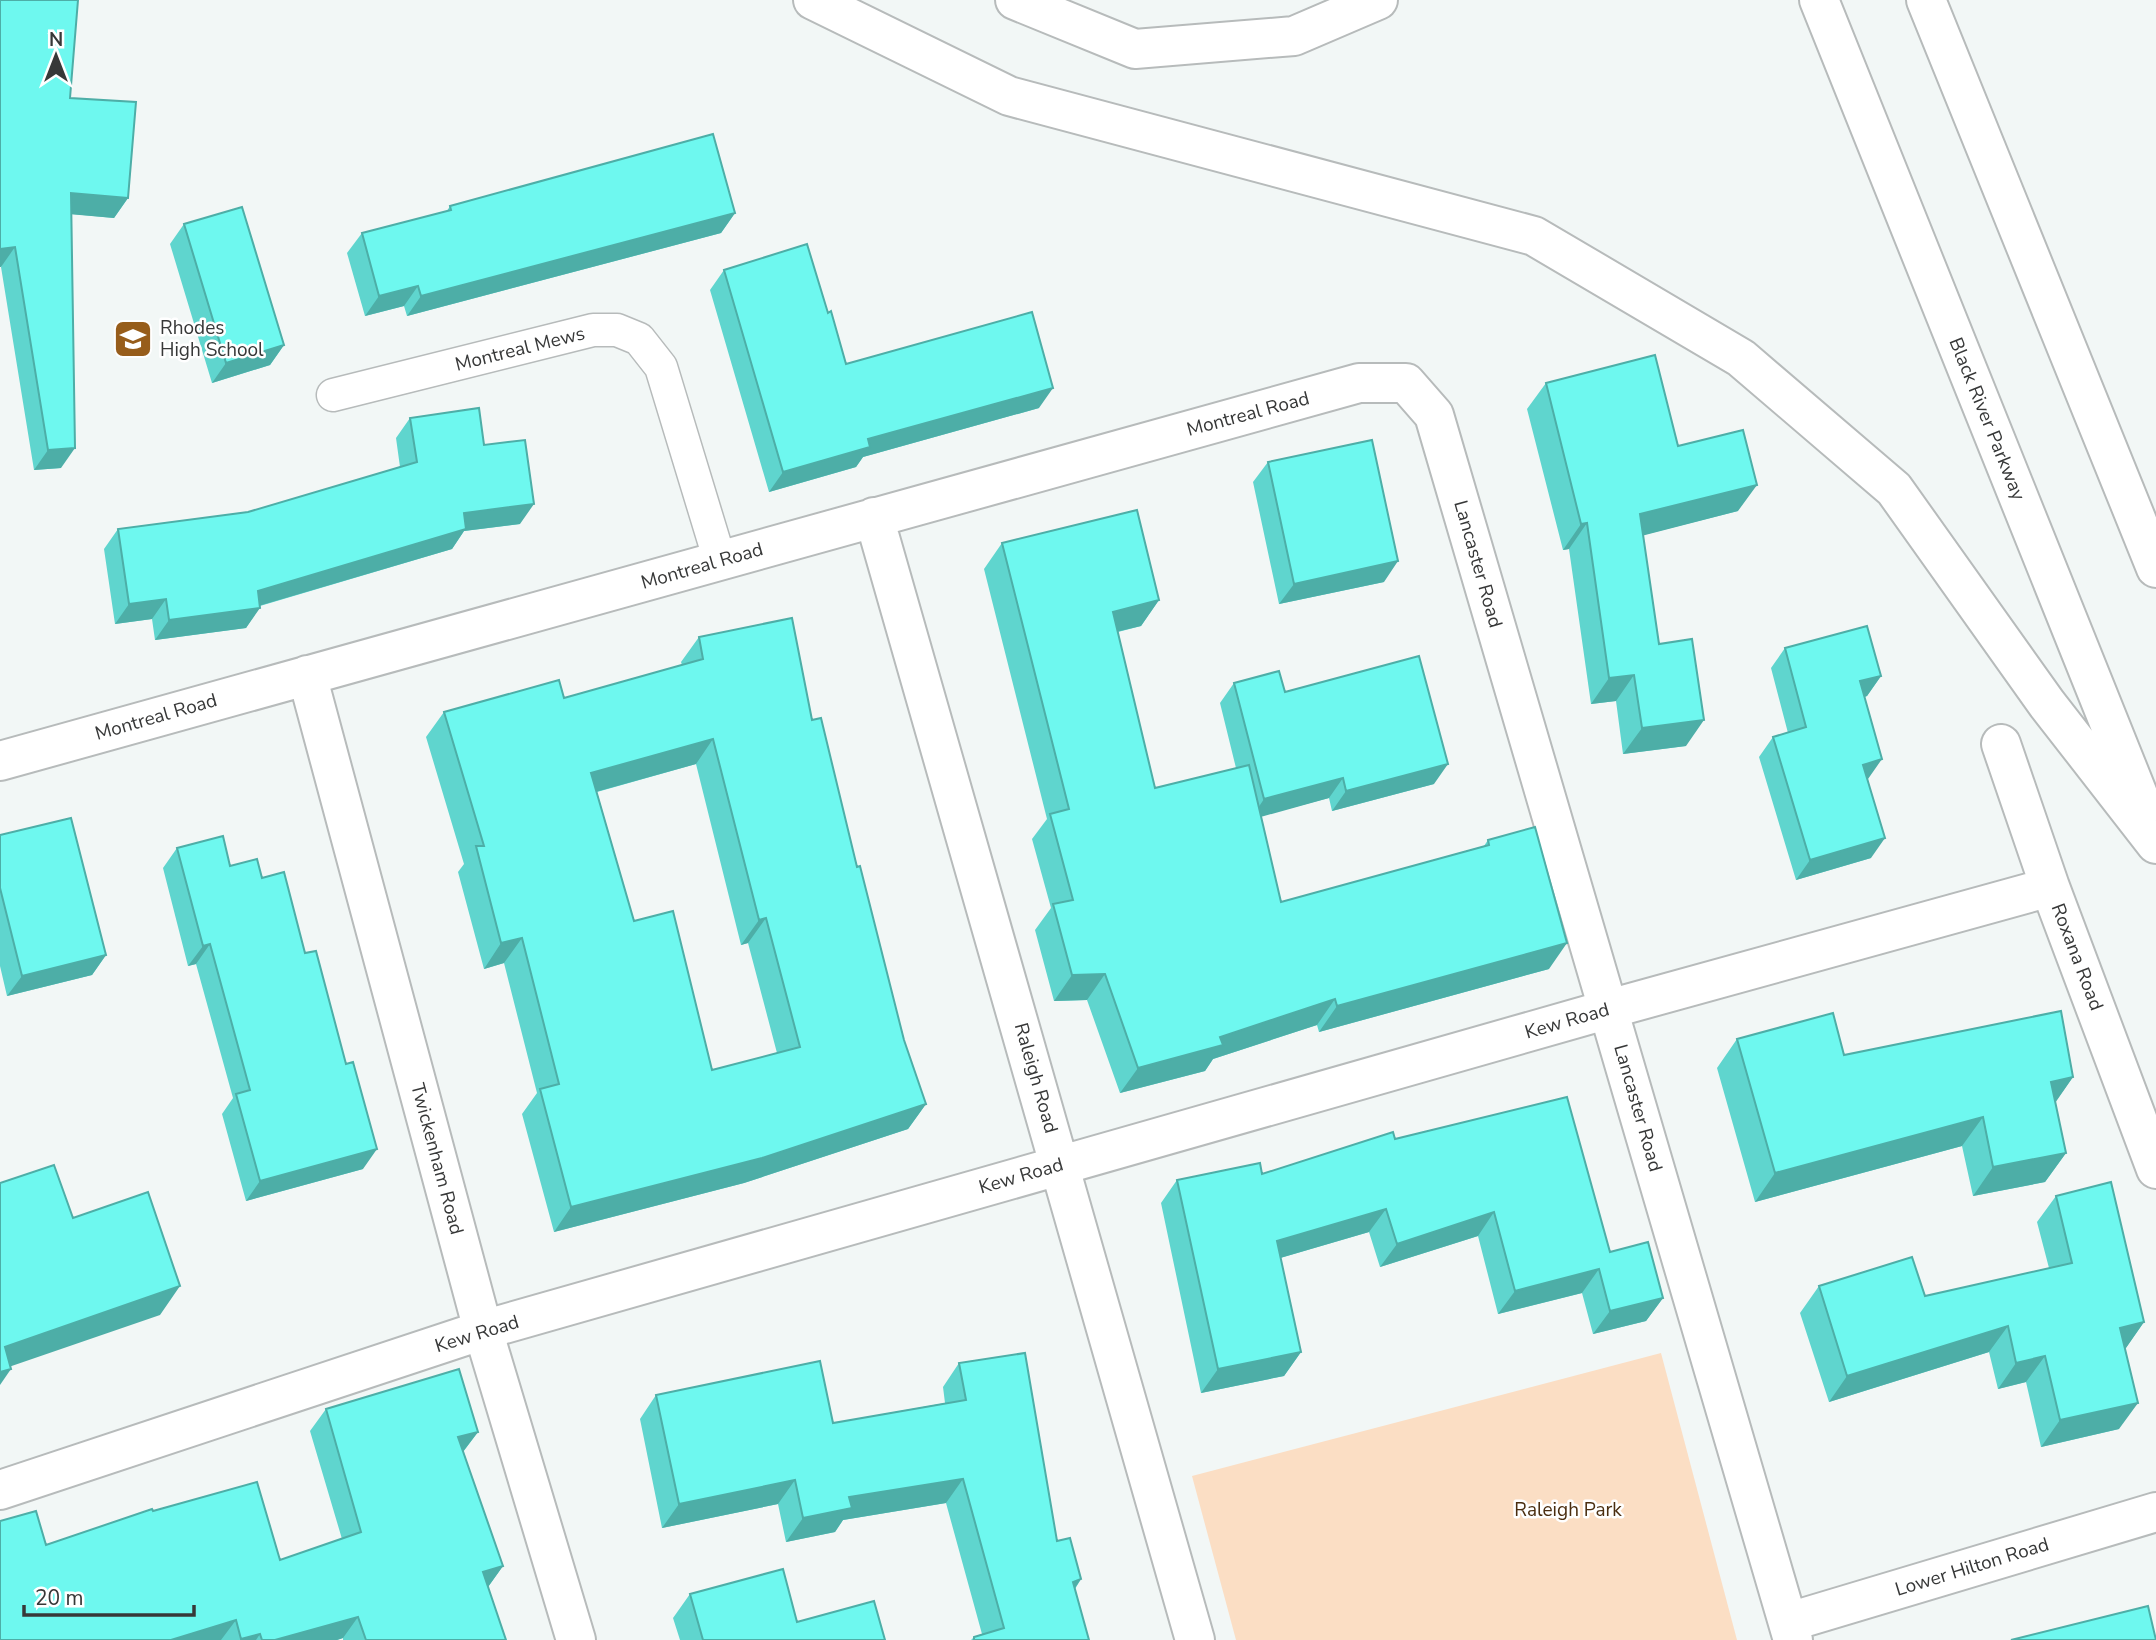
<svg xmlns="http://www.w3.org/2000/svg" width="2156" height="1640" viewBox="0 0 2156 1640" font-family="'Nunito Sans',sans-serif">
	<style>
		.green { fill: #fbdec4 }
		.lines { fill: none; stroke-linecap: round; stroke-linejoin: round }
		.service-casing { stroke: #b7bbbb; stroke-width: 35 }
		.minor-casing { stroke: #b7bbbb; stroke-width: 42 }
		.motorway-casing { stroke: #b7bbbb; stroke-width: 42 }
		.service { stroke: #fff; stroke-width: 32 }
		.minor { stroke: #fff; stroke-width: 38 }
		.motorway { stroke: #fff; stroke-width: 38 }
		.wall { fill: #5fd5ce; fill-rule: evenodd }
		.shaded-wall { fill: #4daea7 }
		.building { fill: #6ef8ef; stroke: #4daea7; stroke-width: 2; fill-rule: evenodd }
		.labels { text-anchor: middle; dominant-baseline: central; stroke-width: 5; stroke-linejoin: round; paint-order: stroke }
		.poi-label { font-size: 19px; fill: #373838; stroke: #fff; text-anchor: start }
		.street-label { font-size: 19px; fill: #373838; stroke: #fff }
		.park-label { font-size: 19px; fill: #4a2d0f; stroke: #fff }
	</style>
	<rect width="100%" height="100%" fill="#f2f7f6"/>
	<path class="green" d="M 1661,1353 L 1737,1640 L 1236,1640 L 1192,1476 Z"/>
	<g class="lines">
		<g class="service-casing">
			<path id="service" d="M 333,395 L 593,330 L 617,330 L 639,339 L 661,367 L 720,561"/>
		</g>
		<g class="minor-casing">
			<path id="minor" d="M 874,517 L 1195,1640
				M 307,675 L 483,1330 L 576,1640
				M 2001,744 L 2050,887 L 2156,1169
				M 0,761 L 1359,383 L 1406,383 L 1434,415 L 1793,1640
				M 0,1490 L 483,1330 L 1609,1009 L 2050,887
				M 1789,1622 L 2156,1512"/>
		</g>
		<g class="motorway-casing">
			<path id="motorway" d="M 813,0 L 1009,96 L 1534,236 L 1741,358 L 1894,489 L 2047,704 L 2156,844
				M 1015,0 L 1135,49 L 1294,36 L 1378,0
				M 1819,0 L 2143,807
				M 1926,0 L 2156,568"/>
		</g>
		<use href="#service" class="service"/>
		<use href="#minor" class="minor"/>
		<use href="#motorway" class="motorway"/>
	</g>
	<path class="wall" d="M 70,98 L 128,198 L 114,218 L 72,214 L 61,468 L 34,470 L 1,267 Z
		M 450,206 L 735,213 L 721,233 L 407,316 L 404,306 L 365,316 L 347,253 L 362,233 L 447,211 Z
		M 184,224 L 284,345 L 270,365 L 212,383 L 170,244 Z
		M 724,270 L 828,313 L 846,364 L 1039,408 L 863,457 L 856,467 L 769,492 L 710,290 Z
		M 1546,383 L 1678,446 L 1738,511 L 1643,535 L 1659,644 L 1686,746 L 1623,754 L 1616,701 L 1591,704 L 1569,549 L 1563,550 L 1527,409 Z
		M 410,418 L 484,445 L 520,524 L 464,531 L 452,549 L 260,606 L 246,628 L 155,640 L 152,619 L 115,624 L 104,549 L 118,529 L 248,512 L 400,467 L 396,438 Z
		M 1268,462 L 1384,582 L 1279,604 L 1253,482 Z
		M 1002,543 L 1159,600 L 1141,626 L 1118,632 L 1155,788 L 1236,768 L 1220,703 L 1234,683 L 1285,692 L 1434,784 L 1332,811 L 1329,798 L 1261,816 L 1281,902 L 1484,846 L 1488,840 L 1549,969 L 1319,1032 L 1317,1025 L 1213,1059 L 1205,1071 L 1120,1093 L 1087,1000 L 1054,1001 L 1035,930 L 1051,908 L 1032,839 L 1047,819 L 984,569 Z
		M 699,637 L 812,720 L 857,867 L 904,1040 L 926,1104 L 908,1129 L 744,1183 L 554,1232 L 522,1114 L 537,1093 L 504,963 L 484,969 L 458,872 L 464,864 L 426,737 L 444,712 L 564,698 L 682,665 L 681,662 ZM 696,764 L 741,945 L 748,943 L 777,1053 L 712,1070 L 634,921 L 597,792 Z
		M 1785,648 L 1881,676 L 1867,696 L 1865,697 L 1871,858 L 1796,880 L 1759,757 L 1773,737 L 1788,733 L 1771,668 Z
		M 0,835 L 106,955 L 92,975 L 7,996 L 0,966 Z
		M 177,848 L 262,878 L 305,953 L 363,1169 L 246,1201 L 222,1114 L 233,1098 L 196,964 L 188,966 L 163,868 Z
		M 1737,1039 L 1844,1055 L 2073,1077 L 2055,1102 L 2066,1153 L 2045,1182 L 1973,1196 L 1962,1146 L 1755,1202 L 1717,1068 Z
		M 1395,1139 L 1610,1252 L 1663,1298 L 1646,1321 L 1593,1334 L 1582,1293 L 1498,1314 L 1478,1236 L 1380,1267 L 1369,1232 L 1280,1258 L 1301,1352 L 1284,1376 L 1201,1393 L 1161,1203 L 1177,1180 L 1262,1174 Z
		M 2056,1196 L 2144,1322 L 2125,1349 L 2119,1429 L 2041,1447 L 2026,1382 L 1998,1389 L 1989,1352 L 1829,1402 L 1800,1313 L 1819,1286 L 1925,1296 L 2049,1268 L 2037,1222 Z
		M 959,1363 L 1057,1541 L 1081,1579 L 1075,1589 L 1089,1640 L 971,1640 L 974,1637 L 982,1634 L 946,1503 L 843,1520 L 835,1532 L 786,1542 L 778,1504 L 662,1528 L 640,1419 L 656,1395 L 833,1423 L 945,1403 L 943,1387 Z
		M 326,1409 L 478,1432 L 463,1452 L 503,1566 L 488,1587 L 506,1640 L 343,1640 L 343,1638 L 337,1640 L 0,1640 L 46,1545 L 153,1511 L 280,1560 L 342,1539 L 310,1431 Z
		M 690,1594 L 797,1622 L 885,1640 L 680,1640 L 673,1618 Z"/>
	<path class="shaded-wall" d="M 71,193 L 128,198 L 114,218 L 57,213 Z
		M 735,213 L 721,233 L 407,316 L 421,296 Z
		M 15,247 L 1,267 L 0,267 L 0,249 Z
		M 418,286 L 404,306 L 365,316 L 379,296 Z
		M 284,345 L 270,365 L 212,383 L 226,363 Z
		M 1053,388 L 1039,408 L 863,457 L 856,467 L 769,492 L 783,472 L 868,439 Z
		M 75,448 L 61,468 L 34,470 L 48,450 Z
		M 1757,485 L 1738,511 L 1622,541 L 1640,514 Z
		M 534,504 L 520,524 L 464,531 L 452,549 L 248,609 L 260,608 L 246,628 L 155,640 L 169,620 L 258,591 L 464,513 Z
		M 1587,523 L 1569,549 L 1563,550 L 1581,524 Z
		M 1398,561 L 1384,582 L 1279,604 L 1294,584 Z
		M 166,599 L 152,619 L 115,624 L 129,604 Z
		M 1159,600 L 1141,626 L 1095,637 L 1113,612 Z
		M 1634,675 L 1616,701 L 1591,704 L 1609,678 Z
		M 1881,676 L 1867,696 L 1846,702 L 1860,681 Z
		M 1704,720 L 1686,746 L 1623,754 L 1642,728 Z
		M 713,739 L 696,764 L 574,798 L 591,773 Z
		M 1882,759 L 1868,779 L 1849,785 L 1863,765 Z
		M 1448,764 L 1434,784 L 1332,811 L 1346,791 Z
		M 1343,778 L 1329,798 L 1250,820 L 1264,799 Z
		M 1885,838 L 1871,858 L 1796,880 L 1810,860 Z
		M 766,918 L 748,943 L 741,945 L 759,920 Z
		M 522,938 L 504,963 L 484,969 L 501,943 Z
		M 1567,943 L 1549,969 L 1319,1032 L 1337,1006 Z
		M 210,944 L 196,964 L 188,966 L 203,946 Z
		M 106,955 L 92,975 L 7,996 L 22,976 Z
		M 1105,974 L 1087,1000 L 1054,1001 L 1072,975 Z
		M 1335,999 L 1317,1025 L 1213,1059 L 1205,1071 L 1120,1093 L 1138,1068 L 1220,1037 Z
		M 2073,1077 L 2053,1106 L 2051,1082 Z
		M 926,1104 L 908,1129 L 744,1183 L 554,1232 L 571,1207 Z
		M 1983,1117 L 1962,1146 L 1755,1202 L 1775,1173 Z
		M 377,1149 L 363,1169 L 246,1201 L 260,1181 Z
		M 2066,1153 L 2045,1182 L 1973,1196 L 1993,1167 Z
		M 1386,1209 L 1369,1232 L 1260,1264 L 1277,1241 Z
		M 1494,1212 L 1478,1236 L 1380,1267 L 1397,1244 Z
		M 1599,1269 L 1582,1293 L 1498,1314 L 1515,1291 Z
		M 180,1286 L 160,1315 L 0,1370 L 5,1347 Z
		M 1663,1298 L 1646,1321 L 1593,1334 L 1610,1311 Z
		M 2144,1322 L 2126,1348 L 2102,1354 L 2120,1328 Z
		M 2008,1326 L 1989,1352 L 1829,1402 L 1847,1376 Z
		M 1301,1352 L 1284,1376 L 1201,1393 L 1218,1369 Z
		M 2045,1356 L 2026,1382 L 1998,1389 L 2016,1363 Z
		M 11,1369 L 0,1385 L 0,1372 Z
		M 2138,1403 L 2119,1429 L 2041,1447 L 2060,1420 Z
		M 478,1432 L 462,1453 L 458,1437 Z
		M 963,1479 L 946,1503 L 843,1520 L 835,1532 L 786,1542 L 803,1518 L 849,1497 Z
		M 795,1480 L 778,1504 L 662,1528 L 679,1504 Z
		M 503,1566 L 488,1587 L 483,1572 Z
		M 1081,1579 L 1065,1603 L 1073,1582 Z
		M 358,1617 L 343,1638 L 337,1640 L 275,1640 Z
		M 236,1620 L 221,1640 L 171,1640 Z
		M 260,1634 L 256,1640 L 241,1640 L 241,1639 Z"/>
	<path class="building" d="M 0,0 L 78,0 L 70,98 L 136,102 L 128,198 L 71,193 L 75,448 L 48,450 L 15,247 L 0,249 Z
		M 713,134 L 735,213 L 421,296 L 418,286 L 379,296 L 362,233 L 451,210 L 450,206 Z
		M 242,207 L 284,345 L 226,363 L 184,224 Z
		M 807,244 L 828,313 L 831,311 L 846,364 L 1032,312 L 1053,388 L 868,439 L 870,447 L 783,472 L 724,270 Z
		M 1655,355 L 1678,446 L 1743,430 L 1757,485 L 1640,514 L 1659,644 L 1692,639 L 1704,720 L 1642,728 L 1634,675 L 1609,678 L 1587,523 L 1581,524 L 1546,383 Z
		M 479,408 L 484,445 L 525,440 L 534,504 L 464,513 L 466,529 L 258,591 L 260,608 L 169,620 L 166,599 L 129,604 L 118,529 L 248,512 L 417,462 L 410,418 Z
		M 1372,440 L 1398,561 L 1294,584 L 1268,462 Z
		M 1137,510 L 1159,600 L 1113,612 L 1155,788 L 1249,765 L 1281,902 L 1489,845 L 1488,840 L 1535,827 L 1567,943 L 1337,1006 L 1335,999 L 1220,1037 L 1223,1045 L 1138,1068 L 1105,974 L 1072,975 L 1053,904 L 1073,900 L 1050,814 L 1069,809 L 1002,543 Z
		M 792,618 L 812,720 L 821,718 L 857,867 L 860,866 L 904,1040 L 926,1104 L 762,1158 L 571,1207 L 540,1089 L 559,1084 L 522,938 L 501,943 L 476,846 L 484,846 L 444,712 L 559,680 L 564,698 L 703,659 L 699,637 ZM 713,739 L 759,920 L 766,918 L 800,1047 L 712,1070 L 673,911 L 634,921 L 591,773 Z
		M 1867,626 L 1881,676 L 1860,681 L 1882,759 L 1863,765 L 1885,838 L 1810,860 L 1773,737 L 1806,727 L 1785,648 Z
		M 1419,656 L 1448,764 L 1346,791 L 1343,778 L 1264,799 L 1234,683 L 1279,671 L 1285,692 Z
		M 71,818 L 106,955 L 22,976 L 0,888 L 0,835 Z
		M 223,836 L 230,866 L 257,859 L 262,878 L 284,872 L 305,953 L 316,951 L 346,1064 L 353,1062 L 377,1149 L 260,1181 L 236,1094 L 250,1090 L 210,944 L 203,946 L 177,848 Z
		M 2061,1011 L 2073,1077 L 2051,1082 L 2066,1153 L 1993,1167 L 1983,1117 L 1775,1173 L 1737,1039 L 1833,1013 L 1844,1055 Z
		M 1567,1097 L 1610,1252 L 1648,1242 L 1663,1298 L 1610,1311 L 1599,1269 L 1515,1291 L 1494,1212 L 1397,1244 L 1386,1209 L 1277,1241 L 1301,1352 L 1218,1369 L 1177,1180 L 1260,1163 L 1262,1174 L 1393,1132 L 1395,1139 Z
		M 54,1165 L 73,1218 L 148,1192 L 180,1286 L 5,1347 L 11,1369 L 0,1372 L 0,1183 Z
		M 2111,1182 L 2144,1322 L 2120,1328 L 2138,1403 L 2060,1420 L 2045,1356 L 2016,1363 L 2008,1326 L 1847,1376 L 1819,1286 L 1912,1257 L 1925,1296 L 2072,1263 L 2056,1196 Z
		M 1025,1353 L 1057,1541 L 1070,1538 L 1081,1579 L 1073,1582 L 1089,1640 L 974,1640 L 974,1637 L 1004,1628 L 963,1479 L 849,1497 L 852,1508 L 803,1518 L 795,1480 L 679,1504 L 656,1395 L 820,1361 L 833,1423 L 966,1400 L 959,1363 Z
		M 459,1369 L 478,1432 L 458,1437 L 503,1566 L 483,1572 L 506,1640 L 366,1640 L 358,1617 L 275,1640 L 262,1640 L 260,1634 L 241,1639 L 236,1620 L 171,1640 L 0,1640 L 0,1521 L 36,1511 L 46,1545 L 152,1509 L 153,1511 L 257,1482 L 280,1560 L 361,1532 L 326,1409 Z
		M 783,1569 L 797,1622 L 874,1601 L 885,1640 L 703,1640 L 690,1594 Z
		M 2148,1606 L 2156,1640 L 2011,1640 Z"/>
	<defs>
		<g id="school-square" transform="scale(2.0125)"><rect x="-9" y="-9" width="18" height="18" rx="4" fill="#975d1b" stroke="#fff"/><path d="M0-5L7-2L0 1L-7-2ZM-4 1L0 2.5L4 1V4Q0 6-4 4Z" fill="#fff"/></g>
	</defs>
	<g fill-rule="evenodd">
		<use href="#school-square" x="133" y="339"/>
	</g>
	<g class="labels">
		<g class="poi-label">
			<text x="160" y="328">Rhodes<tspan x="160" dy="22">High School</tspan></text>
		</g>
		<g class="street-label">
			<text transform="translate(520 349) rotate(-14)">Montreal Mews</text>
			<text transform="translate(1248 414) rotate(-15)">Montreal Road</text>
			<text transform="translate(1987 419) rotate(68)">Black River Parkway</text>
			<text transform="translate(1478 564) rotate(74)">Lancaster Road</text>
			<text transform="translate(702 566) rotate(-16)">Montreal Road</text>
			<text transform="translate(156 717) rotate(-16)">Montreal Road</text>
			<text transform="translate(2077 957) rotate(69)">Roxana Road</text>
			<text transform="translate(1567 1021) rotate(-16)">Kew Road</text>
			<text transform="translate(1036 1078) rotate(74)">Raleigh Road</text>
			<text transform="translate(1638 1108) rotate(74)">Lancaster Road</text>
			<text transform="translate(437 1159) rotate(75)">Twickenham Road</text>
			<text transform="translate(1021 1176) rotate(-16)">Kew Road</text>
			<text transform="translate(477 1334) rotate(-17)">Kew Road</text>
			<text transform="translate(1972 1567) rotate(-17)">Lower Hilton Road</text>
		</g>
		<g class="park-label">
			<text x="1568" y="1510">Raleigh Park</text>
		</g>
	</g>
	<g transform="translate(56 56)" stroke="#ffffff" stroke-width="5" paint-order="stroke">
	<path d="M0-5L12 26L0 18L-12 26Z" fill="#373838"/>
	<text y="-10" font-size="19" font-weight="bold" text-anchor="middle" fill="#373838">N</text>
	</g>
	<path d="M24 1605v10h170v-10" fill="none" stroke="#373838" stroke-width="3.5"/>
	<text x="35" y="1605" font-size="21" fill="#373838" stroke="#ffffff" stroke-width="5" paint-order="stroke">20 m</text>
</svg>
